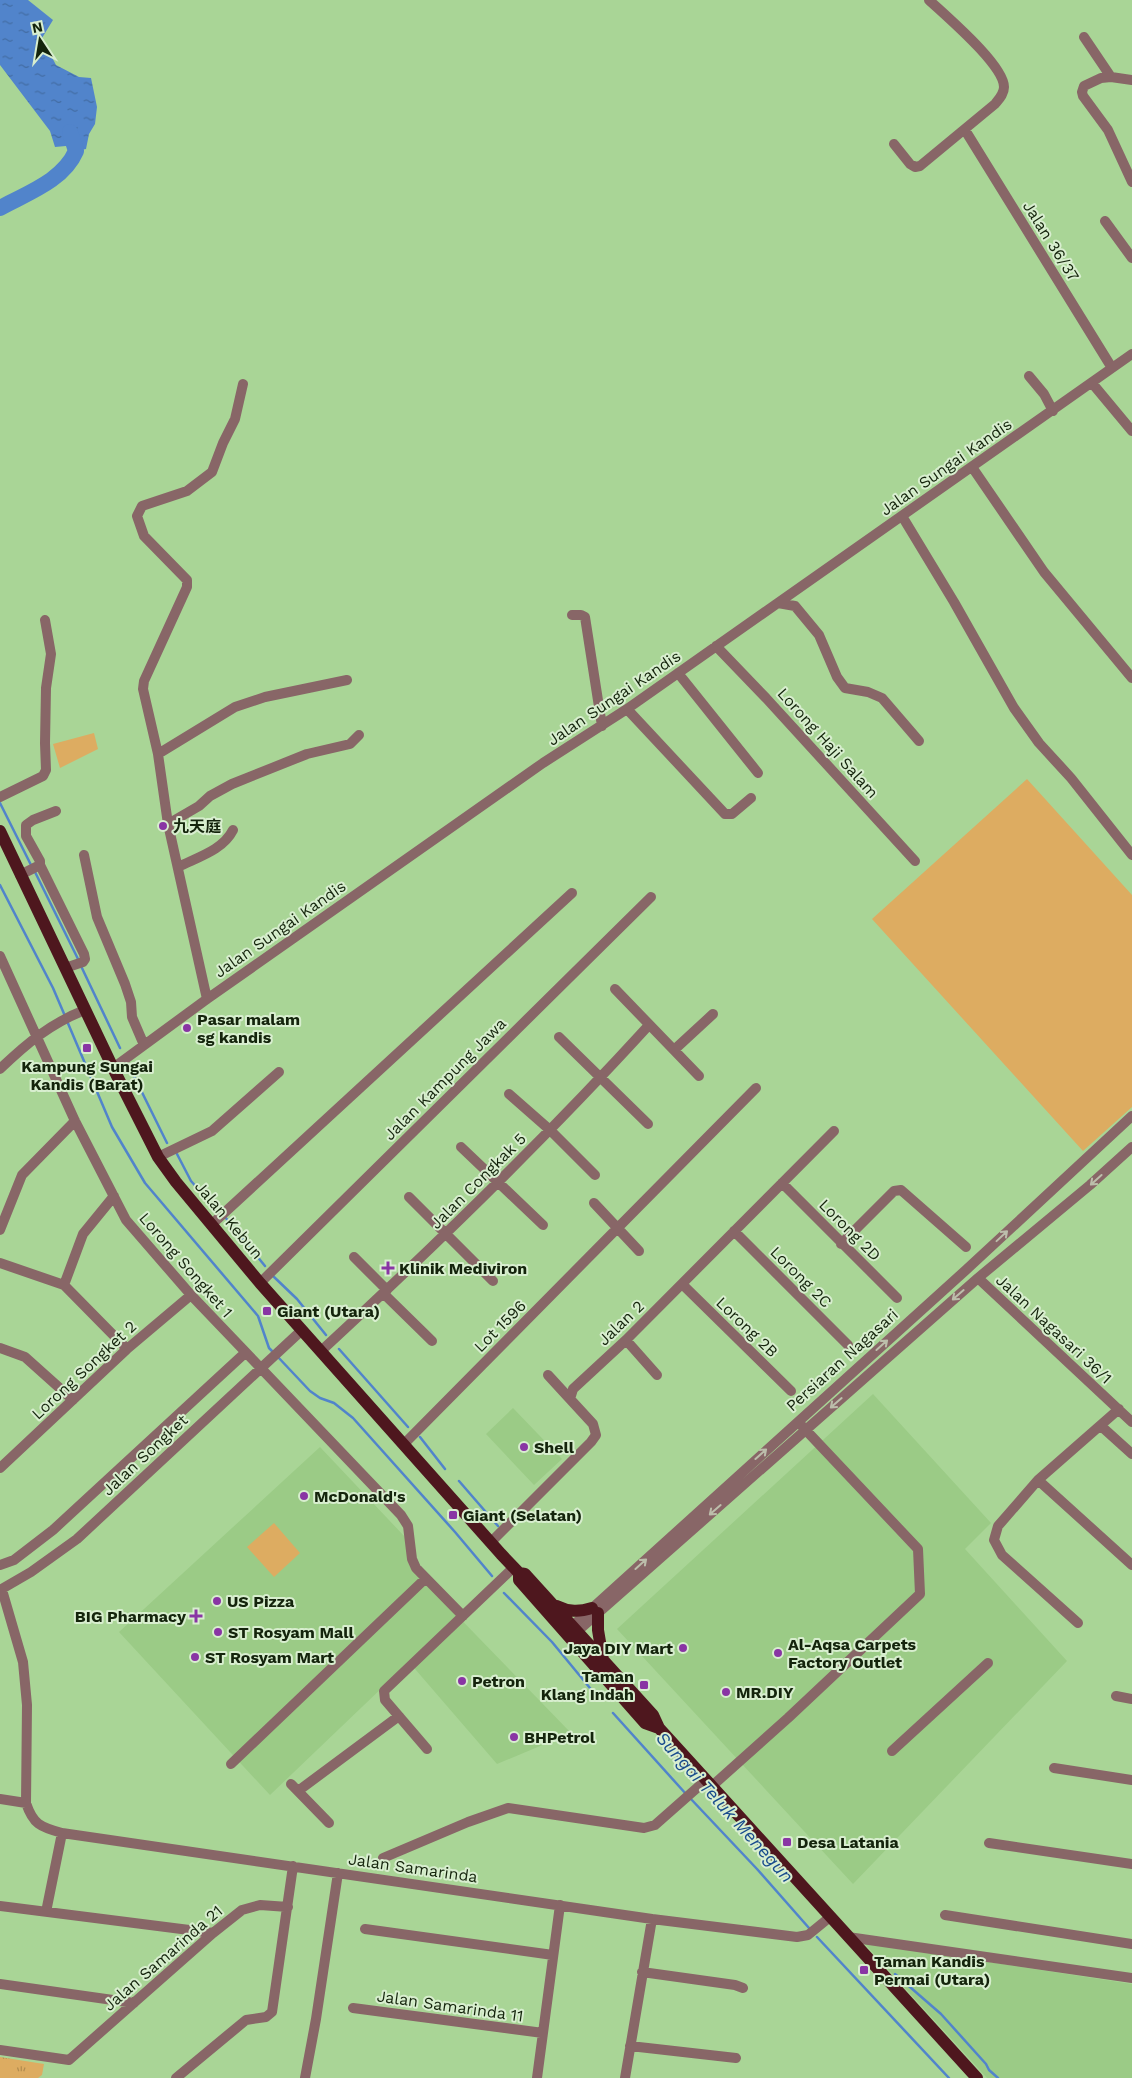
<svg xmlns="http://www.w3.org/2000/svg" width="1132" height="2078" viewBox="0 0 1132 2078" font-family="'Work Sans','Noto Sans SC',sans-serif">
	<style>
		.built { fill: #9bcb86 }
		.grass { fill: #ddac61 }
		.park { fill: url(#park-tufts) }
		.water { fill: url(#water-ripples) }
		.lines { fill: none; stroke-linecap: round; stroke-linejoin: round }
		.stream { stroke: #5184cb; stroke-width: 2.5 }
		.river { stroke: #5184cb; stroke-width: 16 }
		.minor { stroke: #886667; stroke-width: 10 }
		.major { stroke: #4e171e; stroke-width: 12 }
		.oneway { stroke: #bcbeab }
		.poi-dot { fill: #8935a4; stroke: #d8eecf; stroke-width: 2 }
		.labels { text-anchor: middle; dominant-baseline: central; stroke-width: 4; stroke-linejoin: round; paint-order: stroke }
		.street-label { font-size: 16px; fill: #14240c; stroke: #d8eecf }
		.poi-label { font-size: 16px; font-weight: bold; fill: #14240c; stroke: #d8eecf; text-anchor: start }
		.water-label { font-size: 18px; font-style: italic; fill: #194c8d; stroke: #d8eecf }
	</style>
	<defs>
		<pattern id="park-tufts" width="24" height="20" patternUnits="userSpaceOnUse" patternTransform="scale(1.25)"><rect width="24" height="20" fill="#ddac61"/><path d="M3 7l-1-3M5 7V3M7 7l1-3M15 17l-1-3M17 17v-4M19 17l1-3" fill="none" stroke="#b28c4e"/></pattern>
		<pattern id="water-ripples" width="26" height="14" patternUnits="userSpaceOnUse" patternTransform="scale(1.25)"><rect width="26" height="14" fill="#5184cb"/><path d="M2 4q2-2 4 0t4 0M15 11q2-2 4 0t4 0" fill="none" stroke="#426ca3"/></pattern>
	</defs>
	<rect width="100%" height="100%" fill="#a9d596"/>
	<path class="built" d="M 873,1394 L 991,1523 L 965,1549 L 1067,1661 L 853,1884 L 617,1629 Z
		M 513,1408 L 562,1459 L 534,1485 L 486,1434 Z
		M 320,1447 L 405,1537 L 410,1567 L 571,1733 L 497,1764 L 409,1662 L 270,1795 L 119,1632 Z
		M 864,1943 L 1132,1984 L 1132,2078 L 987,2078 Z"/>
	<path class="grass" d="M 94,733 L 98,749 L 60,768 L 53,744 Z
		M 1027,779 L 1132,895 L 1132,1107 L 1083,1151 L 872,919 Z
		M 274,1523 L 300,1553 L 274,1577 L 247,1547 Z"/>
	<path class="park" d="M 0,2057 L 44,2064 L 42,2075 L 38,2078 L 0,2078 Z"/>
	<path class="water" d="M 0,0 L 28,0 L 53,20 L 42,38 L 56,65 L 79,77 L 91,78 L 97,107 L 95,124 L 89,134 L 86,149 L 76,151 L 66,146 L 55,147 L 50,131 L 0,65 Z"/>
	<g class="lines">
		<path class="stream" d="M 0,803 L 32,867
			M 35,872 L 79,961
			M 0,885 L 53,988 L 65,1016
			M 81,966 L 120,1048
			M 67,1021 L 112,1127 L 145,1183 L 258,1316 L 269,1348 L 273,1352
			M 130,1068 L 167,1143
			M 177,1154 L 191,1181 L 216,1209
			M 225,1217 L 265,1266
			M 273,1276 L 297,1299 L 326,1335
			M 339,1349 L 408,1427
			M 277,1356 L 310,1391 L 320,1398 L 334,1403 L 353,1418 L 455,1532 L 492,1576
			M 420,1437 L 445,1469
			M 459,1481 L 498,1526
			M 504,1593 L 552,1642 L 599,1699
			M 613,1713 L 686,1794
			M 690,1798 L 757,1869 L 809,1928
			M 817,1937 L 949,2078
			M 895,1974 L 941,2014 L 986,2064 L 989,2070 L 998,2078"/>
		<path class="river" d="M 0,208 C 27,193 63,181 76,151 L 70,132"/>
		<path class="minor" d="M 1084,37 L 1111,77 L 1132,80
			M 1111,77 L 1101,78 L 1084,86 L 1082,92 L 1083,96 L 1108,130 L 1132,182
			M 965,130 L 1112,368
			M 894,144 L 910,164 L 915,167 L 920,166 L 995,104 C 999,99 1004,94 1004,87 C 1004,65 946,16 929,0
			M 1105,221 L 1132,258
			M 1029,376 L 1044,394 L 1053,411
			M 1092,383 L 1132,431
			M 972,467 L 1044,572 L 1132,678
			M 902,516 L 954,602 L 1014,708 L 1039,743 L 1071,778 L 1132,855
			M 778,603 L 795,606 L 819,635 L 837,677 L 845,688 L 868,692 L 882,698 L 919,741
			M 572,615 L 581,615 L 585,617 L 602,726
			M 716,646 L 766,698 L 915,861
			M 678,673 L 758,773
			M 627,709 L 725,814 L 732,814 L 751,798
			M 158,754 L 235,707 L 265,697 L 347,680
			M 0,797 L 43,776 L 46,770 L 45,743 L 46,688 L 51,654 L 45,620
			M 168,824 L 199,806 L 210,796 L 232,784 L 307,754 L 350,744 L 359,735
			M 84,855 L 97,917 L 125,984 L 131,1002 L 132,1017 L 144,1045
			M 40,865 L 84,954 L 85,959 L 83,962 L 65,968
			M 178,867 C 198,857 223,850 233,830
			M 20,875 L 40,865 L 40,861 L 26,836 L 26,825 L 33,820 L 56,811
			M 0,956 L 75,1121 L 126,1220 L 191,1295 L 401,1515 L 408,1526 L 412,1559 L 416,1568 L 463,1616
			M 615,989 L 699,1076
			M 207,999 L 168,824 L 158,754 L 143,689 L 144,681 L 187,587 L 187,580 L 144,536 L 137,516 L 142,506 L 187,491 L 212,472 L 223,443 L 235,419 L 243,384
			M 559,1037 L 648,1124
			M 674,1050 L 713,1014
			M 113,1068 L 207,999 L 543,763 L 627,709 L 1132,354
			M 0,1069 C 26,1044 51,1023 85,1010
			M 509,1094 L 550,1130 L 595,1175
			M 461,1147 L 543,1225
			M 158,1157 L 212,1131 L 279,1072
			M 782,1183 L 897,1298
			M 409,1197 L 493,1281
			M 594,1203 L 639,1251
			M 211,1225 L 572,893
			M 0,1230 L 22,1175 L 75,1121
			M 734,1231 L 848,1345
			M 841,1244 L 894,1191 L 901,1190 L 966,1247
			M 354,1257 L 387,1290
			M 0,1263 L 64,1285 L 127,1349
			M 978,1278 L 1132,1422
			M 260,1283 L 651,897
			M 682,1284 L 791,1391
			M 64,1285 L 83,1234 L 114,1196
			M 384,1294 L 432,1341
			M 626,1340 L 657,1375
			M 0,1348 L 25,1357 L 73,1400
			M 321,1351 C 435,1246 545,1139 649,1025
			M 548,1375 L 570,1399
			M 1101,1426 L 1132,1454
			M 404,1444 L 756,1088
			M 0,1468 L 127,1349 L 191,1295
			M 1038,1480 L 1132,1565
			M 491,1542 L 591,1442 L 596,1435 L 593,1424 L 570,1399 L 573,1389 L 626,1340 L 834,1131
			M 0,1565 L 14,1560 L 53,1530 L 245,1353
			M 0,1590 L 31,1572 L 77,1539 L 302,1330
			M 2,1590 L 23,1662 L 27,1705 L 26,1803
			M 1078,1623 L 1002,1555 L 994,1540 L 998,1526 L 1038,1480 L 1119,1409
			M 567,1631 L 967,1269 L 1132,1116
			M 572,1636 L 978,1278 L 1090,1185 L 1132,1147
			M 1116,1696 L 1132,1699
			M 427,1749 L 385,1700 L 384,1691 L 514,1567
			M 892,1751 L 988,1663
			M 231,1764 L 425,1579
			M 1054,1768 L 1132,1780
			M 291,1784 L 329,1823
			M 712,1786 L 788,1718 L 920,1594 L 918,1549 L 801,1425
			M 298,1791 L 399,1716
			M 0,1799 L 26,1803 C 33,1824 40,1827 62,1833 L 652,1919 L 797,1937 L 808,1935 L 830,1917
			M 989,1843 L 1132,1864
			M 383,1858 L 468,1822 L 508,1808 L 644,1828 L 655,1825 L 706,1780
			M 0,1906 L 213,1933
			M 46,1912 L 62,1833
			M 945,1915 L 1132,1944
			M 365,1929 L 553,1955
			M 848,1937 L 1132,1978
			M 642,1972 L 735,1985 L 743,1988
			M 0,1984 L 134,2003
			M 353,2008 L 543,2033
			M 630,2046 L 736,2058
			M 0,2050 L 69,2060 L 213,1933 L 242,1910 L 260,1905 L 288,1907
			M 176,2078 L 246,2020 L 266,2017 L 272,2012 L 293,1866
			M 305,2078 L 316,2019 L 338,1873
			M 537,2078 L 560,1905
			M 625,2078 L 652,1919"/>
		<path class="major" d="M 0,831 L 113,1068 L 158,1157 L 176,1182 L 260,1283 L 501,1554 L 519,1573 L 525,1574 L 653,1715 L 659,1728 L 977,2078
			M 519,1575 L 519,1580 L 645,1723 L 659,1728
			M 557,1606 C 569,1612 579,1612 592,1608
			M 598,1613 L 598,1630 L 603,1660"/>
	</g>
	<defs><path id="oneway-shaft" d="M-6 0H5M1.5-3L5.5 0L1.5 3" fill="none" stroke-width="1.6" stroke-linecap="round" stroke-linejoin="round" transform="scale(1.25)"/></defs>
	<g class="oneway">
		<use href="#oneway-shaft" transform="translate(1096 1180) rotate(138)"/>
		<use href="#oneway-shaft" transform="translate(1002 1236) rotate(-43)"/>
		<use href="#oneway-shaft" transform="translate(958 1295) rotate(139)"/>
		<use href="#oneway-shaft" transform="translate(882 1345) rotate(-42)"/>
		<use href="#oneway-shaft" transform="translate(836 1403) rotate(139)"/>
		<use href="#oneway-shaft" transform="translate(761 1454) rotate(-42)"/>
		<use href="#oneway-shaft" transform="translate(715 1510) rotate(139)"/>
		<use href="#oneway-shaft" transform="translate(641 1564) rotate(-42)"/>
	</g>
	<g class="poi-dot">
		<circle cx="163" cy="826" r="5"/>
		<circle cx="187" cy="1028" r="5"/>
		<rect x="82" y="1043" width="10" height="10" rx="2.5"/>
		<path d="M385.5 1260.5h5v5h5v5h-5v5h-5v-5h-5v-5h5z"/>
		<rect x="262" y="1306" width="10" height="10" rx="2.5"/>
		<circle cx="524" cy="1447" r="5"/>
		<circle cx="304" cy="1496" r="5"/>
		<rect x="448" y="1510" width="10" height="10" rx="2.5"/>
		<circle cx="217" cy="1601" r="5"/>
		<path d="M193.5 1608.5h5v5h5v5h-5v5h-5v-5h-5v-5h5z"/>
		<circle cx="218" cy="1632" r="5"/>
		<circle cx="683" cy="1648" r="5"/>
		<circle cx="778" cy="1653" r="5"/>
		<circle cx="195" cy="1657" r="5"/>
		<circle cx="462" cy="1681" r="5"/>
		<rect x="639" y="1680" width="10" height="10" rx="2.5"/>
		<circle cx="726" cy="1692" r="5"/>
		<circle cx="514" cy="1737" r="5"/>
		<rect x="782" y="1837" width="10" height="10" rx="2.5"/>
		<rect x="859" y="1965" width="10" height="10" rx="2.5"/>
	</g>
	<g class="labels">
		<g class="street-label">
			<text transform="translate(1051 241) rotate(58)">Jalan 36/37</text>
			<text transform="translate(946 467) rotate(-35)">Jalan Sungai Kandis</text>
			<text transform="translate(614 698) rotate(-34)">Jalan Sungai Kandis</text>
			<text transform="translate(828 743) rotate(48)">Lorong Haji Salam</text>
			<text transform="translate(280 929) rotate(-35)">Jalan Sungai Kandis</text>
			<text transform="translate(445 1079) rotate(-45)">Jalan Kampung Jawa</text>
			<text transform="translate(478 1181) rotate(-45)">Jalan Congkak 5</text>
			<text transform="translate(229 1220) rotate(50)">Jalan Kebun</text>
			<text transform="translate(850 1230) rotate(45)">Lorong 2D</text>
			<text transform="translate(186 1265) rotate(49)">Lorong Songket 1</text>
			<text transform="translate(801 1277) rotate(45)">Lorong 2C</text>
			<text transform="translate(621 1323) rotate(-44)">Jalan 2</text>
			<text transform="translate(500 1326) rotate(-45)">Lot 1596</text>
			<text transform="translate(747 1327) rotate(44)">Lorong 2B</text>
			<text transform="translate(1054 1329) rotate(43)">Jalan Nagasari 36/1</text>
			<text transform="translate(842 1360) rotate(-42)">Persiaran Nagasari</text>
			<text transform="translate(84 1370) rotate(-43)">Lorong Songket 2</text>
			<text transform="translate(145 1455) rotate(-43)">Jalan Songket</text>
			<text transform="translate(413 1868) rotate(8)">Jalan Samarinda</text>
			<text transform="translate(163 1958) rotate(-41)">Jalan Samarinda 21</text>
			<text transform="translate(450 2006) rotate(8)">Jalan Samarinda 11</text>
		</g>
		<g class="poi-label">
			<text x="173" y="826">九天庭</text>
			<text x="197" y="1019">Pasar malam<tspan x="197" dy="18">sg kandis</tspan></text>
			<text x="87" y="1066" text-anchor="middle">Kampung Sungai<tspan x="87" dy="18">Kandis (Barat)</tspan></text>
			<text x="399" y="1268">Klinik Mediviron</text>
			<text x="277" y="1311">Giant (Utara)</text>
			<text x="534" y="1447">Shell</text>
			<text x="314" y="1496">McDonald's</text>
			<text x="463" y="1515">Giant (Selatan)</text>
			<text x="227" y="1601">US Pizza</text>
			<text x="186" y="1616" text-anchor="end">BIG Pharmacy</text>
			<text x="228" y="1632">ST Rosyam Mall</text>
			<text x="788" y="1644">Al-Aqsa Carpets<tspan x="788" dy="18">Factory Outlet</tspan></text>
			<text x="673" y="1648" text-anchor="end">Jaya DIY Mart</text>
			<text x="205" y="1657">ST Rosyam Mart</text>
			<text x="634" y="1676" text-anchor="end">Taman<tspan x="634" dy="18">Klang Indah</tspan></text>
			<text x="472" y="1681">Petron</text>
			<text x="736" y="1692">MR.DIY</text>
			<text x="524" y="1737">BHPetrol</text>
			<text x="797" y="1842">Desa Latania</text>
			<text x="874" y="1961">Taman Kandis<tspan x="874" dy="18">Permai (Utara)</tspan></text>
		</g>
		<g class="water-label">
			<text transform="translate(725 1807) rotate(48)">Sungai Teluk Menegun</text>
		</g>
	</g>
	<g transform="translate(40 40) rotate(348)" stroke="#d8eecf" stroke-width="4" paint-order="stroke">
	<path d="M0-4L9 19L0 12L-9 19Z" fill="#14240c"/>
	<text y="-8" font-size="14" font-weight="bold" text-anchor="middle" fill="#14240c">N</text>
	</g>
</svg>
